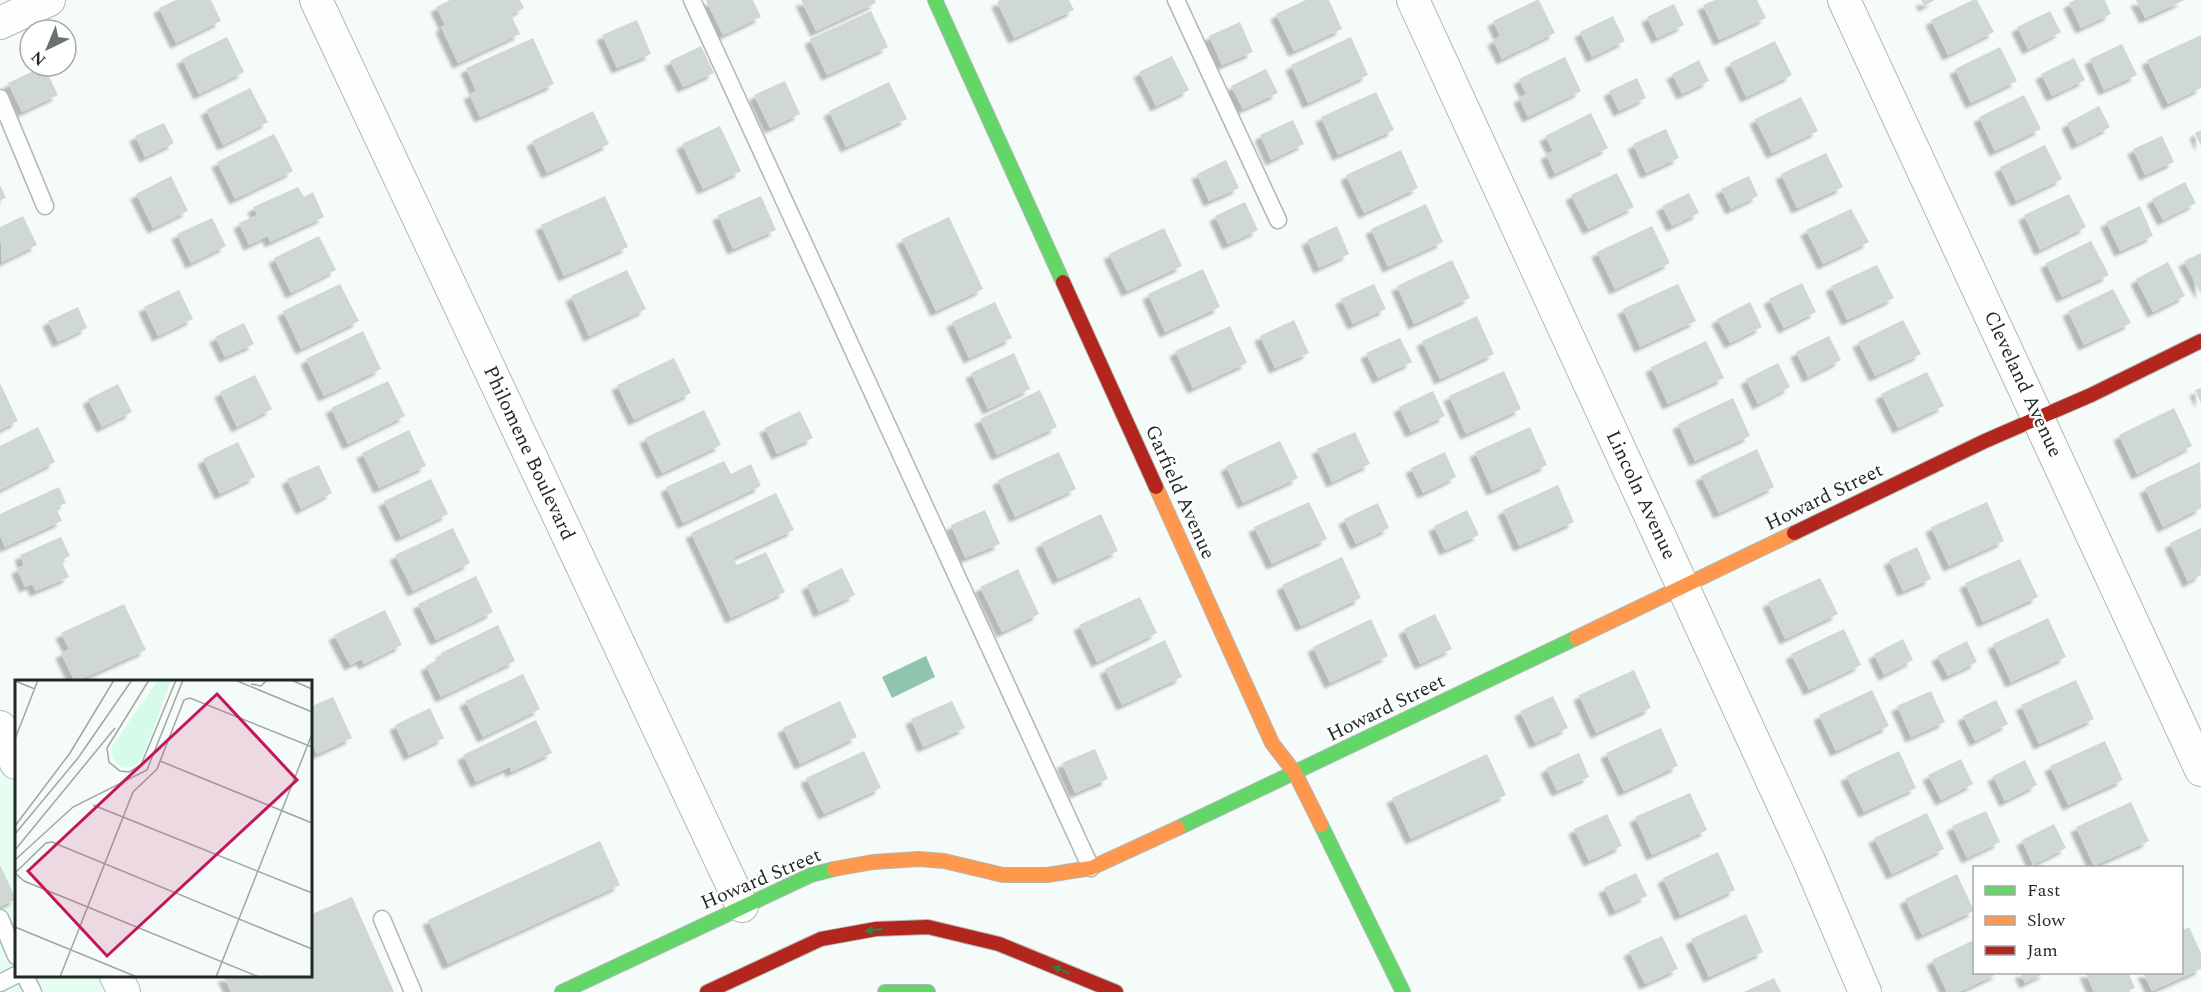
<svg xmlns="http://www.w3.org/2000/svg" width="2201" height="992" viewBox="0 0 2201 992" font-family="Spectral,serif">
	<style>
		.built { fill: #e6fdf1 }
		.water { fill: #90c4ac }
		.building { fill: #d0d8d4; filter: url(#shadow) }
		.lines { fill: none; stroke-linecap: round; stroke-linejoin: round }
		.lane-casing { stroke: #b0b8b4; stroke-width: 19 }
		.street-casing { stroke: #b0b8b4; stroke-width: 34 }
		.fast-casing { stroke: #b0b8b4; stroke-width: 16 }
		.slow-casing { stroke: #b0b8b4; stroke-width: 16 }
		.jam-casing { stroke: #b0b8b4; stroke-width: 16 }
		.lane { stroke: #fefefe; stroke-width: 16 }
		.street { stroke: #fefefe; stroke-width: 32 }
		.fast { stroke: #63d668; stroke-width: 14 }
		.slow { stroke: #ff974d; stroke-width: 14 }
		.jam { stroke: #b3261e; stroke-width: 14 }
		.oneway { fill: #3d7743 }
		.labels { text-anchor: middle; dominant-baseline: central; stroke-width: 4.5; stroke-linejoin: round; paint-order: stroke }
		.street-label { font-size: 20px; fill: #1e2924; stroke: #fff }
		.inset-road { fill: none; stroke: #9fa7a3; stroke-width: 1.5 }
		.view { fill: #c2185b; fill-opacity: 0.15; stroke: #c2185b; stroke-width: 3 }
		.inset-edge { fill: none; stroke: #1e2924; stroke-width: 3 }
	</style>
	<defs>
		<filter id="shadow"><feDropShadow dx="-5.5" dy="5.5" stdDeviation="1.5" flood-color="#0004"/></filter>
	</defs>
	<rect width="100%" height="100%" fill="#f5fbf8"/>
	<path class="built" d="M 0,727 L 16,763 L 16,976 L 116,976 L 124,992 L 0,992 Z"/>
	<path class="water" d="M 926,656 L 935,677 L 892,698 L 882,677 Z"/>
	<path class="building" d="M 176,0 L 211,0 L 221,21 L 176,43 L 159,8 Z
		M 450,0 L 520,0 L 524,8 L 511,15 L 520,34 L 458,63 L 441,27 L 445,25 L 436,7 Z
		M 706,0 L 753,0 L 761,17 L 723,35 Z
		M 801,0 L 875,0 L 876,3 L 816,31 Z
		M 1000,0 L 1069,0 L 1074,10 L 1014,38 L 997,2 Z
		M 1306,0 L 1329,0 L 1342,29 L 1294,51 L 1276,14 Z
		M 1537,0 L 1539,0 L 1555,33 L 1502,59 L 1493,40 L 1500,36 L 1493,21 Z
		M 1715,0 L 1757,0 L 1766,18 L 1719,40 L 1703,5 Z
		M 1921,0 L 1935,0 L 1924,6 Z
		M 1973,0 L 1977,0 L 1994,32 L 1948,55 L 1931,20 Z
		M 2075,0 L 2105,0 L 2111,14 L 2081,28 L 2069,3 Z
		M 2136,0 L 2185,0 L 2145,18 Z
		M 1674,4 L 1684,25 L 1657,38 L 1647,17 Z
		M 871,11 L 888,47 L 827,75 L 810,39 Z
		M 2050,11 L 2061,32 L 2028,49 L 2017,27 Z
		M 1613,16 L 1625,41 L 1592,57 L 1580,32 Z
		M 637,20 L 651,54 L 617,68 L 602,35 Z
		M 1240,22 L 1253,52 L 1222,65 L 1209,36 Z
		M 2201,35 L 2201,88 L 2168,104 L 2147,60 Z
		M 227,37 L 244,72 L 199,94 L 182,59 Z
		M 1351,37 L 1368,75 L 1308,103 L 1291,65 Z
		M 533,38 L 554,84 L 480,117 L 469,94 L 476,91 L 466,68 Z
		M 1775,41 L 1792,75 L 1746,97 L 1730,63 Z
		M 2122,44 L 2137,75 L 2104,90 L 2090,59 Z
		M 701,46 L 714,73 L 683,87 L 670,61 Z
		M 2000,47 L 2017,81 L 1971,103 L 1955,69 Z
		M 1172,56 L 1189,90 L 1156,106 L 1139,72 Z
		M 1565,57 L 1581,91 L 1528,117 L 1519,98 L 1526,94 L 1519,79 Z
		M 2074,58 L 2085,80 L 2052,96 L 2041,74 Z
		M 1699,60 L 1709,81 L 1682,94 L 1672,74 Z
		M 44,66 L 58,95 L 22,112 L 8,83 Z
		M 1266,69 L 1278,93 L 1243,109 L 1231,86 Z
		M 1637,78 L 1646,98 L 1619,111 L 1609,91 Z
		M 785,81 L 800,114 L 770,128 L 754,95 Z
		M 889,82 L 907,119 L 846,147 L 829,111 Z
		M 250,88 L 268,122 L 223,145 L 206,110 Z
		M 1376,92 L 1394,130 L 1338,155 L 1321,117 Z
		M 2024,95 L 2041,129 L 1995,151 L 1979,117 Z
		M 1801,97 L 1818,131 L 1772,153 L 1755,119 Z
		M 2099,106 L 2110,127 L 2077,144 L 2067,123 Z
		M 593,111 L 609,144 L 547,173 L 532,141 Z
		M 1591,113 L 1608,148 L 1555,174 L 1546,154 L 1553,151 L 1545,136 Z
		M 1293,120 L 1304,144 L 1271,160 L 1260,135 Z
		M 164,123 L 174,143 L 145,157 L 135,136 Z
		M 720,126 L 741,171 L 703,189 L 682,144 Z
		M 1666,129 L 1679,158 L 1646,173 L 1633,144 Z
		M 2201,130 L 2201,146 L 2195,133 Z
		M 274,134 L 293,171 L 235,199 L 217,162 Z
		M 2162,136 L 2174,162 L 2145,175 L 2133,149 Z
		M 2045,145 L 2062,179 L 2016,201 L 2000,167 Z
		M 1401,150 L 1418,188 L 1364,213 L 1346,175 Z
		M 1826,153 L 1843,187 L 1797,208 L 1781,174 Z
		M 1226,160 L 1239,188 L 1209,201 L 1197,174 Z
		M 1617,173 L 1634,207 L 1588,229 L 1571,195 Z
		M 171,176 L 188,211 L 153,228 L 136,194 Z
		M 1749,176 L 1758,196 L 1731,209 L 1721,189 Z
		M 2185,182 L 2196,203 L 2163,220 L 2152,199 Z
		M 0,185 L 6,198 L 0,200 Z
		M 298,187 L 304,197 L 313,192 L 324,217 L 270,242 L 268,236 L 249,245 L 239,223 L 257,215 L 253,207 Z
		M 1689,193 L 1699,213 L 1672,226 L 1662,206 Z
		M 2069,194 L 2086,227 L 2040,250 L 2024,215 Z
		M 605,196 L 628,247 L 564,276 L 541,225 Z
		M 761,196 L 776,230 L 733,249 L 718,215 Z
		M 1245,202 L 1258,230 L 1228,244 L 1215,216 Z
		M 1426,204 L 1443,242 L 1388,267 L 1371,229 Z
		M 2140,206 L 2153,236 L 2120,251 L 2106,222 Z
		M 1851,209 L 1869,242 L 1823,264 L 1806,230 Z
		M 23,216 L 37,245 L 2,262 L 0,227 Z
		M 949,217 L 983,289 L 936,311 L 902,239 Z
		M 212,218 L 226,246 L 191,263 L 177,234 Z
		M 1337,226 L 1349,254 L 1319,268 L 1307,240 Z
		M 1652,226 L 1670,263 L 1615,289 L 1597,252 Z
		M 1164,228 L 1182,266 L 1127,291 L 1109,254 Z
		M 319,236 L 336,270 L 291,293 L 274,258 Z
		M 2091,241 L 2109,275 L 2062,297 L 2046,263 Z
		M 2201,253 L 2201,294 L 2184,261 Z
		M 1452,260 L 1470,298 L 1414,324 L 1397,286 Z
		M 2168,262 L 2185,296 L 2153,312 L 2136,279 Z
		M 1877,265 L 1894,298 L 1847,320 L 1831,286 Z
		M 1203,269 L 1220,307 L 1165,332 L 1148,294 Z
		M 627,270 L 646,309 L 589,336 L 571,296 Z
		M 1802,283 L 1816,312 L 1784,328 L 1769,299 Z
		M 340,284 L 359,321 L 301,349 L 283,311 Z
		M 1374,284 L 1386,309 L 1353,324 L 1341,299 Z
		M 1678,284 L 1696,321 L 1640,347 L 1623,309 Z
		M 2113,289 L 2131,323 L 2084,345 L 2068,311 Z
		M 179,290 L 193,319 L 158,336 L 144,307 Z
		M 995,302 L 1012,338 L 969,358 L 952,322 Z
		M 1750,302 L 1762,327 L 1730,343 L 1717,319 Z
		M 78,307 L 87,328 L 58,342 L 48,321 Z
		M 1477,316 L 1494,354 L 1440,379 L 1422,341 Z
		M 1294,320 L 1309,353 L 1275,368 L 1260,336 Z
		M 1903,320 L 1921,354 L 1875,376 L 1858,342 Z
		M 244,323 L 254,344 L 225,357 L 215,337 Z
		M 1230,326 L 1247,363 L 1193,388 L 1175,351 Z
		M 363,331 L 381,369 L 324,396 L 306,359 Z
		M 1829,336 L 1841,360 L 1808,377 L 1796,352 Z
		M 1400,338 L 1412,362 L 1378,378 L 1366,353 Z
		M 1706,341 L 1724,378 L 1668,404 L 1651,367 Z
		M 1014,353 L 1030,389 L 988,409 L 971,373 Z
		M 674,358 L 691,393 L 634,420 L 617,385 Z
		M 1778,363 L 1790,387 L 1758,404 L 1746,379 Z
		M 1504,371 L 1521,409 L 1466,434 L 1449,396 Z
		M 1927,372 L 1944,406 L 1898,428 L 1881,394 Z
		M 255,375 L 272,409 L 237,427 L 220,392 Z
		M 388,381 L 405,416 L 348,444 L 331,408 Z
		M 0,383 L 18,421 L 0,430 Z
		M 118,384 L 132,412 L 102,427 L 88,399 Z
		M 2201,388 L 2201,403 L 2195,390 Z
		M 1040,390 L 1057,427 L 997,455 L 980,419 Z
		M 1433,391 L 1445,416 L 1411,432 L 1399,407 Z
		M 1733,398 L 1750,436 L 1695,461 L 1678,424 Z
		M 2174,408 L 2192,446 L 2137,474 L 2119,435 Z
		M 704,410 L 721,445 L 662,473 L 645,438 Z
		M 800,411 L 813,438 L 777,454 L 765,428 Z
		M 38,427 L 55,462 L 0,490 L 0,446 Z
		M 1530,427 L 1547,465 L 1492,490 L 1475,452 Z
		M 409,430 L 426,466 L 379,488 L 362,453 Z
		M 1355,432 L 1370,464 L 1332,482 L 1317,449 Z
		M 1280,441 L 1298,478 L 1243,503 L 1226,466 Z
		M 238,442 L 255,477 L 220,494 L 203,459 Z
		M 1757,449 L 1774,487 L 1719,513 L 1701,476 Z
		M 1059,452 L 1076,489 L 1015,517 L 998,480 Z
		M 1445,452 L 1456,477 L 1423,493 L 1411,468 Z
		M 724,461 L 731,474 L 751,464 L 761,486 L 683,523 L 666,487 Z
		M 2200,462 L 2201,508 L 2163,527 L 2145,488 Z
		M 319,465 L 332,493 L 301,509 L 287,479 Z
		M 431,479 L 448,514 L 401,537 L 384,501 Z
		M 1558,485 L 1574,522 L 1519,546 L 1503,510 Z
		M 59,487 L 66,503 L 56,508 L 62,521 L 5,547 L 0,535 L 0,514 Z
		M 776,493 L 794,530 L 733,558 L 737,565 L 766,552 L 785,592 L 731,618 L 691,533 Z
		M 1309,502 L 1327,539 L 1272,564 L 1254,527 Z
		M 1987,502 L 2004,541 L 1949,566 L 1931,527 Z
		M 1378,503 L 1389,528 L 1356,544 L 1344,519 Z
		M 985,510 L 1000,544 L 965,558 L 951,525 Z
		M 1467,510 L 1479,535 L 1445,550 L 1434,526 Z
		M 1101,514 L 1118,551 L 1058,579 L 1041,543 Z
		M 453,528 L 470,563 L 413,591 L 395,555 Z
		M 2201,528 L 2201,575 L 2188,582 L 2170,543 Z
		M 61,537 L 70,556 L 61,560 L 69,577 L 36,591 L 32,584 L 25,587 L 17,569 L 24,565 L 20,555 Z
		M 1917,547 L 1931,579 L 1903,591 L 1889,560 Z
		M 1342,557 L 1361,598 L 1301,626 L 1282,585 Z
		M 2020,559 L 2038,597 L 1983,622 L 1965,583 Z
		M 842,568 L 855,595 L 819,612 L 807,585 Z
		M 1018,569 L 1039,614 L 1002,632 L 980,587 Z
		M 476,576 L 493,612 L 436,640 L 418,604 Z
		M 1820,578 L 1838,614 L 1785,639 L 1768,602 Z
		M 1140,597 L 1157,633 L 1097,662 L 1079,625 Z
		M 124,604 L 146,650 L 75,682 L 61,653 L 69,649 L 61,633 Z
		M 385,610 L 402,645 L 364,664 L 362,659 L 350,665 L 334,635 Z
		M 1435,614 L 1452,649 L 1420,664 L 1404,629 Z
		M 2048,618 L 2066,657 L 2011,682 L 1993,644 Z
		M 1371,619 L 1388,656 L 1330,683 L 1313,647 Z
		M 498,625 L 515,661 L 441,697 L 426,666 L 443,657 L 441,653 Z
		M 1844,629 L 1861,665 L 1809,690 L 1791,654 Z
		M 1903,639 L 1913,660 L 1884,675 L 1874,654 Z
		M 1165,640 L 1182,677 L 1122,705 L 1105,669 Z
		M 1967,641 L 1977,662 L 1948,676 L 1937,656 Z
		M 1634,670 L 1651,708 L 1596,733 L 1579,695 Z
		M 523,674 L 540,709 L 483,737 L 465,701 Z
		M 2076,680 L 2094,719 L 2039,744 L 2021,705 Z
		M 1872,690 L 1889,726 L 1836,751 L 1819,715 Z
		M 1931,691 L 1945,722 L 1911,737 L 1897,706 Z
		M 1553,696 L 1568,728 L 1535,743 L 1520,711 Z
		M 333,697 L 352,738 L 317,754 L 310,740 L 310,707 Z
		M 1996,700 L 2008,724 L 1975,741 L 1963,716 Z
		M 840,701 L 857,737 L 800,764 L 783,728 Z
		M 952,701 L 965,728 L 923,747 L 911,719 Z
		M 430,708 L 444,738 L 409,755 L 395,725 Z
		M 536,720 L 552,753 L 511,772 L 510,767 L 476,782 L 463,755 Z
		M 1661,728 L 1678,766 L 1624,791 L 1606,753 Z
		M 2105,741 L 2123,780 L 2068,805 L 2050,766 Z
		M 1095,749 L 1108,779 L 1075,793 L 1062,763 Z
		M 864,751 L 881,788 L 824,814 L 806,778 Z
		M 1899,751 L 1916,788 L 1864,812 L 1846,776 Z
		M 1579,753 L 1589,777 L 1557,791 L 1546,768 Z
		M 1487,754 L 1506,795 L 1411,839 L 1392,798 Z
		M 1961,759 L 1973,784 L 1941,800 L 1928,775 Z
		M 2025,760 L 2037,785 L 2005,801 L 1993,776 Z
		M 1690,793 L 1707,830 L 1652,855 L 1635,817 Z
		M 2131,802 L 2149,841 L 2094,866 L 2076,827 Z
		M 1986,811 L 2000,842 L 1967,858 L 1952,826 Z
		M 1927,813 L 1944,849 L 1892,874 L 1874,838 Z
		M 1607,814 L 1622,846 L 1589,861 L 1574,829 Z
		M 2054,824 L 2066,848 L 2033,865 L 2022,840 Z
		M 600,841 L 620,885 L 448,964 L 428,920 Z
		M 1718,852 L 1735,890 L 1680,915 L 1663,878 Z
		M 0,865 L 16,899 L 0,907 Z
		M 1636,873 L 1647,896 L 1615,911 L 1604,888 Z
		M 1957,874 L 1974,911 L 1922,935 L 1905,899 Z
		M 352,897 L 394,992 L 231,992 L 223,976 L 310,976 L 310,910 L 312,914 Z
		M 1746,914 L 1763,952 L 1709,977 L 1691,939 Z
		M 2189,927 L 2201,953 L 2201,969 L 2152,991 L 2143,972 L 2182,972 L 2182,931 Z
		M 1662,936 L 1678,969 L 1645,984 L 1629,951 Z
		M 1974,940 L 1974,972 L 2001,972 L 1959,992 L 1947,992 L 1932,960 Z
		M 2020,972 L 2047,972 L 2025,983 Z
		M 2085,972 L 2128,972 L 2135,988 L 2125,992 L 2094,992 Z
		M 1774,978 L 1781,992 L 1744,992 Z"/>
	<g class="lines">
		<g class="lane-casing">
			<path id="lane" d="M 692,0 L 1091,868
				M 1176,0 L 1278,220
				M 0,98 L 45,206
				M 0,918 L 16,956
				M 382,919 L 413,992
				M 25,976 L 33,992
				M 0,983 L 16,975"/>
		</g>
		<g class="street-casing">
			<path id="street" d="M 316,0 L 742,906
				M 1413,0 L 1809,861 L 1865,992
				M 1844,0 L 2201,770
				M 0,23 L 49,0
				M 0,727 L 16,763
				M 116,976 L 124,992"/>
		</g>
		<g class="fast-casing">
			<path id="fast" d="M 935,0 L 1063,282
				M 1321,825 L 1403,992
				M 1178,828 L 1576,638
				M 562,992 L 811,875 L 834,869
				M 885,992 L 928,992"/>
		</g>
		<g class="slow-casing">
			<path id="slow" d="M 1156,487 L 1272,743 L 1295,773 L 1321,825
				M 1576,638 L 1794,533
				M 834,869 L 873,862 L 919,859 L 944,861 L 1003,875 L 1047,875 L 1091,868 L 1178,828"/>
		</g>
		<g class="jam-casing">
			<path id="jam" d="M 1063,282 L 1156,487
				M 1794,533 L 1985,441 L 2091,395 L 2201,341
				M 707,992 L 821,939 L 876,929 L 928,927 L 999,944 L 1116,992"/>
		</g>
		<use href="#lane" class="lane"/>
		<use href="#street" class="street"/>
		<use href="#fast" class="fast"/>
		<use href="#slow" class="slow"/>
		<use href="#jam" class="jam"/>
	</g>
	<defs><path id="oneway-solid" d="M-6-.8H1V-3.2L6.5 0L1 3.2V.8H-6Z" transform="scale(1.5)"/></defs>
	<g class="oneway">
		<use href="#oneway-solid" transform="translate(874 930) rotate(173)"/>
		<use href="#oneway-solid" transform="translate(1061 970) rotate(-158)"/>
	</g>
	<g class="labels">
		<g class="street-label">
			<text transform="translate(2023 384) rotate(65)">Cleveland Avenue</text>
			<text transform="translate(529 453) rotate(65)">Philomene Boulevard</text>
			<text transform="translate(1180 492) rotate(66)">Garfield Avenue</text>
			<text transform="translate(1641 495) rotate(65)">Lincoln Avenue</text>
			<text transform="translate(1824 497) rotate(-26)">Howard Street</text>
			<text transform="translate(1386 708) rotate(-26)">Howard Street</text>
			<text transform="translate(761 879) rotate(-23)">Howard Street</text>
		</g>
	</g>
	<g transform="translate(15 680)">
		<rect width="297" height="297" fill="#f5fbf8"/>
		<path d="M 143,0 L 156,0 L 128,77 L 122,85 L 108,88 L 99,81 L 96,68 Z" fill="#d6fce9"/>
		<path class="inset-road" d="M 134,0 L 92,68 L 94,82 L 105,91 L 114,92 L 126,85 L 161,0M 220,0 L 297,32M 276,0 L 297,9M 0,1 L 20,9M 236,4 L 246,6 L 252,0M 0,59 L 23,0M 145,81 L 297,143M 78,125 L 297,213M 0,146 L 55,73 L 99,0M 0,154 L 63,78 L 117,0M 0,170 L 100,48M 0,180 L 58,127 L 132,90 L 168,0M 0,193 L 31,163 L 37,162 L 297,269M 0,193 L 9,201 L 244,297M 0,247 L 122,297M 45,297 L 118,112 L 142,89 L 169,20 L 175,18 L 297,67M 201,297 L 297,54"/>
		<path class="view" d="M 202,14 L 282,100 L 92,276 L 13,191 Z"/>
		<rect width="297" height="297" class="inset-edge"/>
	</g>
	<rect x="1973" y="866" width="210" height="108" fill="#ffffff" stroke="#a5a9a7" stroke-width="1.5"/>
	<rect x="1985" y="886" width="30" height="9" fill="#63d668" stroke="#a5a9a7" stroke-width="1.5"/>
	<text x="2027" y="896" font-size="18" fill="#1e2924">Fast</text>
	<rect x="1985" y="916" width="30" height="9" fill="#ff974d" stroke="#a5a9a7" stroke-width="1.5"/>
	<text x="2027" y="926" font-size="18" fill="#1e2924">Slow</text>
	<rect x="1985" y="946" width="30" height="9" fill="#b3261e" stroke="#a5a9a7" stroke-width="1.5"/>
	<text x="2027" y="956" font-size="18" fill="#1e2924">Jam</text>
	<g transform="translate(48 48) rotate(223)"><circle r="28" fill="#ffffff" stroke="#a5a9a7" stroke-width="1.5"/>
	<path d="M0-4.5L10 22L0 15L-10 22Z" fill="#69726e"/>
	<text y="-9" font-size="16" font-weight="bold" text-anchor="middle" fill="#1e2924">N</text>
	</g>
</svg>
